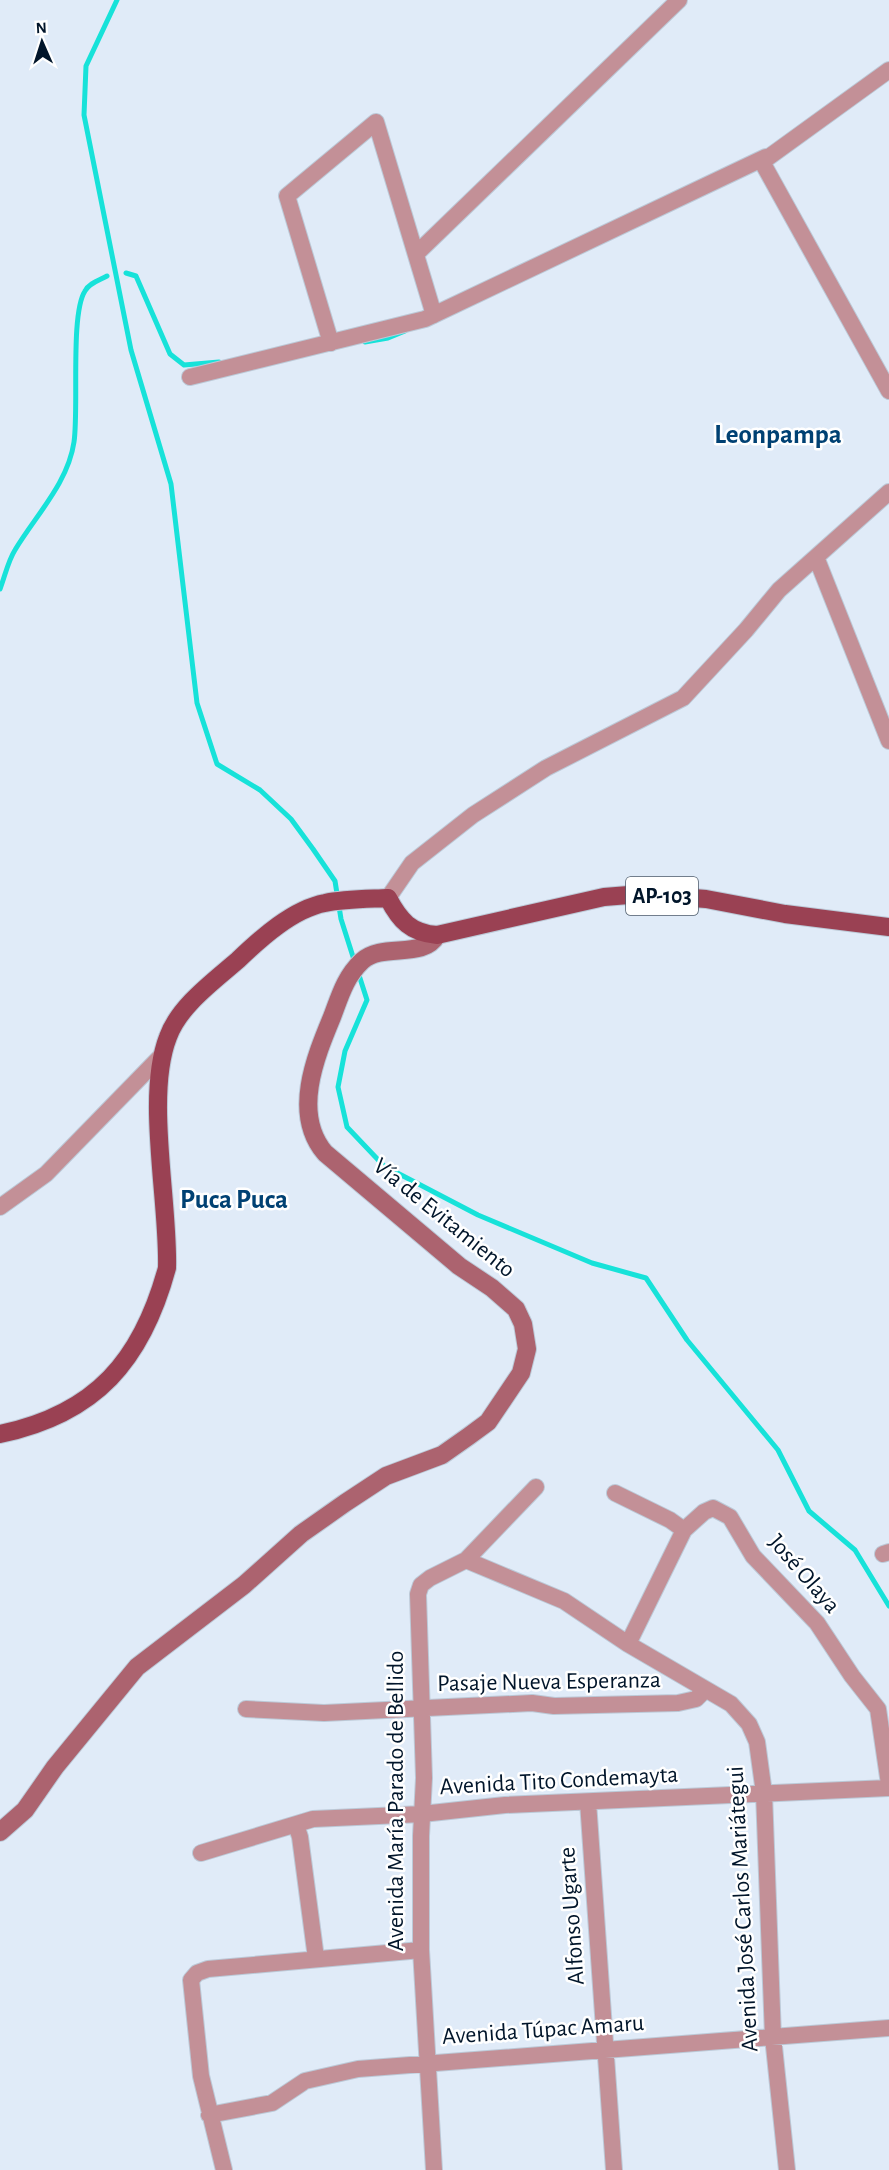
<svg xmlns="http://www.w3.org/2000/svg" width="889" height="2170" viewBox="0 0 889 2170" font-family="'Alegreya Sans',sans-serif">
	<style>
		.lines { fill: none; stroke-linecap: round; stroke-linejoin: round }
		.stream { stroke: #17e2d9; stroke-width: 5 }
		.street-casing { stroke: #bcc9d7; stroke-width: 18 }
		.secondary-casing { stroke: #bcc9d7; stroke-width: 20 }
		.primary-casing { stroke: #bcc9d7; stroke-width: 20 }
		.street { stroke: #c39097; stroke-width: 16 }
		.secondary { stroke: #ac636f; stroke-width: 18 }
		.primary { stroke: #9a4153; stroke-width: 18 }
		.labels { text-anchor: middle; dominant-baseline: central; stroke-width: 5; stroke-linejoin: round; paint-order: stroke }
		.shield { fill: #fff; stroke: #4d5b6a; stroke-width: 1.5 }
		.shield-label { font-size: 22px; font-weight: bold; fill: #01152a }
		.street-label { font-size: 24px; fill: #01152a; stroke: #fff }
		.quarter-label { font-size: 27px; font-weight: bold; fill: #004173; stroke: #fff }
	</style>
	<rect width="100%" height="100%" fill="#e0ebf8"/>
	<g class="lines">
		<path class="stream" d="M 117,0 L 86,66 L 84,115 L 131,350 L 171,484 L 197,703 L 217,764 L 260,790 L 291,819 L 313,849 L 335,881 L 341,919 L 355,963
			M 126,273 L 136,276 L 170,354 L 184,365 L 219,362
			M 365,342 L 388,338 L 405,331
			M 0,589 C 5,576 8,561 15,550 C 36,515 68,483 74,442 C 79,409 70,314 85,291 C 89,283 100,280 107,276
			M 358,972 L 367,1000 L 345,1051 L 338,1087 L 347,1127 L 384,1166 L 478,1215 L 592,1263 L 646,1278 L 687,1340 L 778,1450 L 809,1511 L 855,1550 L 889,1606"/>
		<g class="street-casing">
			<path id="street" d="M 889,70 L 762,162 L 889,391
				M 416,254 L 679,0
				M 331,343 L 287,196 L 376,122 L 434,315
				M 190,377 L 425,319 L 766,157
				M 816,557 L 889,741
				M 388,898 L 412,863 L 473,815 L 546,768 L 683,698 L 746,630 L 779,590 L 889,492
				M 0,1207 L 46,1174 L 163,1054
				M 615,1493 L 670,1520 L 684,1530 L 704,1512 L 713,1508 L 730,1517 L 753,1556 L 817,1623 L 852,1676 L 878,1709 L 889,1784
				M 883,1554 L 889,1552
				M 466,1560 L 564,1601 L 628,1644 L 731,1704 L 749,1724 L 757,1742 L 764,1793 L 773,2037 L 787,2170
				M 628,1644 L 684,1530
				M 246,1709 L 324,1713 L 532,1703 L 554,1706 L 678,1703 L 696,1699 L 705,1690
				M 588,1802 L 614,2170
				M 296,1825 L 300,1837 L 316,1958
				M 201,1853 L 313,1819 L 422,1814 L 505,1805 L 889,1788
				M 209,2115 L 272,2103 L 305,2081 L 358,2069 L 889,2028
				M 224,2170 L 201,2076 L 191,1980 L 197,1973 L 208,1969 L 421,1950
				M 434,2170 L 421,1950 L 421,1836 L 424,1778 L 418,1594 L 421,1585 L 430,1578 L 466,1560 L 536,1487"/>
		</g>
		<g class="secondary-casing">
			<path id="secondary" d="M 0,1832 L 25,1810 L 55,1767 L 137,1667 L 244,1585 L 301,1534 L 345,1503 L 386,1476 L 442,1455 L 469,1436 L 488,1422 L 521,1373 L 527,1349 L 523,1324 L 516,1309 L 492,1288 L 459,1266 L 325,1153 C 292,1114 315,1058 332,1017 C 340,996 345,977 362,961 C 383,942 423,960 437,935"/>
		</g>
		<g class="primary-casing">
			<path id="primary" d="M 0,1434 C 96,1414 142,1360 167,1268 C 169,1202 145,1096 168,1037 C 179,1006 214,981 238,960 C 261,938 293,909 325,903 C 344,899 368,899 388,898 C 400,921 411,933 437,935 L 604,897 L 641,894 L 706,899 L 785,914 L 889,927"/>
		</g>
		<use href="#street" class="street"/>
		<use href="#secondary" class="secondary"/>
		<use href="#primary" class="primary"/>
	</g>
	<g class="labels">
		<rect class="shield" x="626" y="877" width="72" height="38" rx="4.5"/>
		<g class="shield-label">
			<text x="662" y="896">AP-103</text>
		</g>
		<g class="street-label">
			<text transform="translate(444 1218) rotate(39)">Vía de Evitamiento</text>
			<text transform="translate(804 1574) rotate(49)">José Olaya</text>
			<text transform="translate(549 1682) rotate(-1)">Pasaje Nueva Esperanza</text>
			<text transform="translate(559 1781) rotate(-3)">Avenida Tito Condemayta</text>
			<text transform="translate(396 1801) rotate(-90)">Avenida María Parado de Bellido</text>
			<text transform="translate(743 1909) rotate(-93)">Avenida José Carlos Mariátegui</text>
			<text transform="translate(572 1916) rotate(-94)">Alfonso Ugarte</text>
			<text transform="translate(543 2030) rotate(-4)">Avenida Túpac Amaru</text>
		</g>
		<g class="quarter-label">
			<text x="778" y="434">Leonpampa</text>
			<text x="234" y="1199">Puca Puca</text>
		</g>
	</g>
	<g transform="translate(42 42) rotate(357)" stroke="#ffffff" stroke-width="4.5" paint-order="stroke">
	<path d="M0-4.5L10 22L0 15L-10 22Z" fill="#01152a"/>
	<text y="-9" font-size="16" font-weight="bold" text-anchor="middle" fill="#01152a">N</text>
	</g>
</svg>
